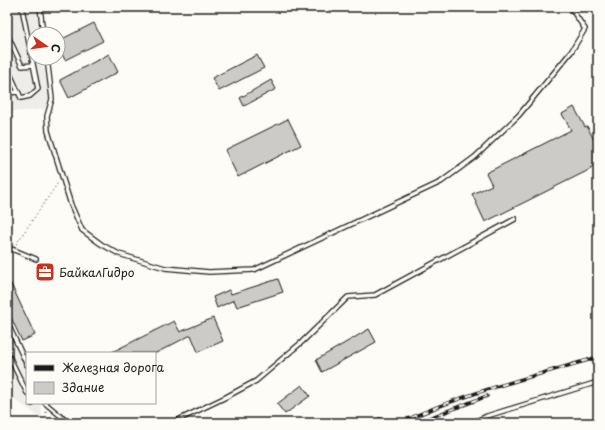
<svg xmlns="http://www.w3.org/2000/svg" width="605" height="430" viewBox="0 0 605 430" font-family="'Playpen Sans',sans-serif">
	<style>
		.built { fill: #eeede9 }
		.building { fill: #cccbc8; stroke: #1c1c1c }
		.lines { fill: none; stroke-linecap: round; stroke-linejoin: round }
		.service-casing { stroke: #1c1c1c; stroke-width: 6 }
		.path { stroke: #1c1c1c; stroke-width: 1; stroke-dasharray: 1 3; stroke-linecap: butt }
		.service { stroke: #fdfcf7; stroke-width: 3.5 }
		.rail-casing { stroke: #1c1c1c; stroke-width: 3.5 }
		.rail { stroke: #fdfcf7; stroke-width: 2; stroke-dasharray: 6; stroke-linecap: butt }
		.labels { text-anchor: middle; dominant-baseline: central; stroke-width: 3; stroke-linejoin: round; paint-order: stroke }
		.poi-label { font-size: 12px; fill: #1c1c1c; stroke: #fdfcf7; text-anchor: start }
	</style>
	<rect width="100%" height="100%" fill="#fdfcf7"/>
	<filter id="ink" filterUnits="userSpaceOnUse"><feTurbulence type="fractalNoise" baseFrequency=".025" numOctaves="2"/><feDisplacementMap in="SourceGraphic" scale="8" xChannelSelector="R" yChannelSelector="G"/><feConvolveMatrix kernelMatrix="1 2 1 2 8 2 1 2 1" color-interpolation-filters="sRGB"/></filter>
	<g filter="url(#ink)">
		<path class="built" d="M 7,7 L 36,7 L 40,34 L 34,34 L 34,58 L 43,58 L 49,97 L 45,109 L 28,111 L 7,111 Z
			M 7,330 L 27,371 L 27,403 L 41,403 L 42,419 L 7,394 Z"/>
		<path class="building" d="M 94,23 L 103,41 L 65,60 L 58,46 L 58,41 Z
			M 109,54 L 118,72 L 69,98 L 60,80 Z
			M 257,55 L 264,68 L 219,91 L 212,78 Z
			M 271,80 L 276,89 L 244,106 L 240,98 Z
			M 574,107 L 585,127 L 587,126 L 598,148 L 598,164 L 590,168 L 591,169 L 485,222 L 472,194 L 492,185 L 486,173 L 571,130 L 562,114 Z
			M 288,119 L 301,145 L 238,177 L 225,150 Z
			M 43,264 L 49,276 L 42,279 L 37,267 Z
			M 278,279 L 283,292 L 237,307 L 234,300 L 217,308 L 213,297 L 229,290 L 231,294 Z
			M 11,284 L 35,335 L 22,341 L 7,309 L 7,286 Z
			M 213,318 L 223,341 L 198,352 L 191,335 L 156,353 L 110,353 L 174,321 L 180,332 Z
			M 369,329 L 376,342 L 322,372 L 316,360 Z
			M 302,385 L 310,396 L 285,414 L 277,404 Z"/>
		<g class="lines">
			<g class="service-casing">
				<path id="service" d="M 40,7 L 43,34
					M 7,34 L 22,66 L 33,65
					M 47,58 L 52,99 L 47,116 L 48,131 L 71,205 L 82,230 L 101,244 L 119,254 L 165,268 L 209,272 L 254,270 L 441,182 L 475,157 L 519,115 L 571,52 L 585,29 L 570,7
					M 7,67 L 21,98 L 30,96 L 38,89 L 22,8
					M 7,93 L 18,92
					M 7,247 L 36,259
					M 7,322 L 27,365
					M 7,352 L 27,393
					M 32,403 L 32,404
					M 45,403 L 69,423
					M 172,423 L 226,397 L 256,381 L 302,342 L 348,297 L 375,295 L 515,219
					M 472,423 L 487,416 L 598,382"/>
			</g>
			<path class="path" d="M 16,244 L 58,183
				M 46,412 L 47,423"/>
			<use href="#service" class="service"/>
			<g class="rail-casing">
				<path id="rail" d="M 371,423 L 380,419
					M 400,423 C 463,393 532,377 598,357
					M 416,423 L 487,396"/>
			</g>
			<use href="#rail" class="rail"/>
		</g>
	</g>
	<defs>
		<g id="office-square" transform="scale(1)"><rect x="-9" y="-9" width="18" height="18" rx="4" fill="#c8321e" stroke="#fdfcf7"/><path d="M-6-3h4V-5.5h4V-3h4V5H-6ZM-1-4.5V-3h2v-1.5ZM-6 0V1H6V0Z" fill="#fff"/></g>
	</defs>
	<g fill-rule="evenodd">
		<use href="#office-square" x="45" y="272"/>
	</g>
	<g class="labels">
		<g class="poi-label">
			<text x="59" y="272">БайкалГидро</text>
		</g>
	</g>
	<rect width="605" height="430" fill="none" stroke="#fdfcf7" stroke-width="24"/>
	<rect x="12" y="12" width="581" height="406" fill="none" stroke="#1c1c1c" stroke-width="1.5" filter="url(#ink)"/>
	<rect x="26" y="352" width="130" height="52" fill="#fdfcf7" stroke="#a3a29f"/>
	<rect x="34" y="365" width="20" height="6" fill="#1c1c1c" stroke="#a3a29f"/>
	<text x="62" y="372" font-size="12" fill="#1c1c1c">Железная дорога</text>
	<rect x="34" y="382" width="20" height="12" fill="#cccbc8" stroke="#a3a29f"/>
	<text x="62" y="392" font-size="12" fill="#1c1c1c">Здание</text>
	<g transform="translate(46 46) rotate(103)"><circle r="19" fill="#fdfcf7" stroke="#a3a29f"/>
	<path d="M0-3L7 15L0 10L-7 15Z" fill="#c8321e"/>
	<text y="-6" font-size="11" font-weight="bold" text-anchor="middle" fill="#1c1c1c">С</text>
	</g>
</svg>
